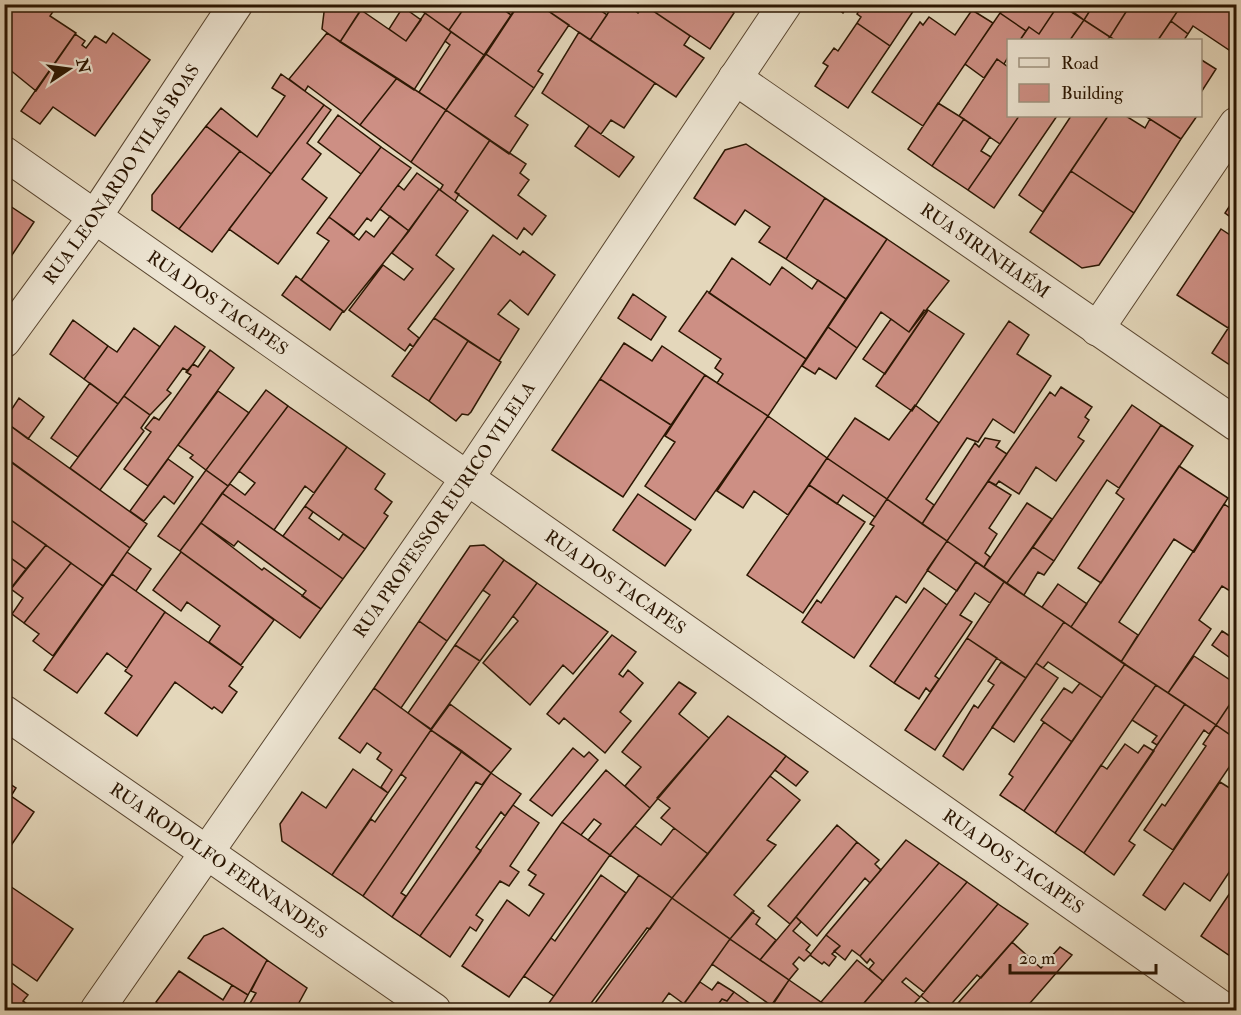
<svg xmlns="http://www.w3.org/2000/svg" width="1241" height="1015" viewBox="0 0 1241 1015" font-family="'IM FELL Double Pica',serif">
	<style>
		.building { fill: #cd8f84; stroke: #2b1602; stroke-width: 1.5 }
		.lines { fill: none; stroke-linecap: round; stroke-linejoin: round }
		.minor-casing { stroke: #594630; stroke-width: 35 }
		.minor { stroke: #ede5d3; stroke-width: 33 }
		.labels { text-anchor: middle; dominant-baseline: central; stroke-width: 6; stroke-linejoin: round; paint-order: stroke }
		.street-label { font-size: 18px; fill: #2b1602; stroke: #ede5d3 }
	</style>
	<rect width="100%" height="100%" fill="#e4d7bb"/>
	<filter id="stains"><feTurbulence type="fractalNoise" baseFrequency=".00333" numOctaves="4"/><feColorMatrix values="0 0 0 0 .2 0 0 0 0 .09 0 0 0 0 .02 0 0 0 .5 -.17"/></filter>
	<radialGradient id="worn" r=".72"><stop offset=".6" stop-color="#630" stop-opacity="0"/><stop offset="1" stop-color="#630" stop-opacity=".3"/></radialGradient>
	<path class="building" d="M 14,4 L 58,4 L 50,16 L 76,33 L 36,91 L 4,65 L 4,18 Z
		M 325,4 L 347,4 L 360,11 L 340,42 L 322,29 Z
		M 412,4 L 467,4 L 449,30 Z
		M 467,4 L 496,4 L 511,15 L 484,55 L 449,30 Z
		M 496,4 L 519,4 L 511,15 Z
		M 519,4 L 538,4 L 569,25 L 538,71 L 543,74 L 534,88 L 486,54 Z
		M 538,4 L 591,4 L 607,15 L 590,40 Z
		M 614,4 L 626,4 L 638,13 L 644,5 L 690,36 L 684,45 L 704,58 L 676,97 L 590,40 Z
		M 643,4 L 721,4 L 734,13 L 710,49 Z
		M 831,4 L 849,4 L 843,13 Z
		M 863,4 L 868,5 L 918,4 L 890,46 L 857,23 L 861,17 L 857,14 Z
		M 1006,4 L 1059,4 L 1039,34 L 1029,27 L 1026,31 L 1000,13 Z
		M 1059,4 L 1084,20 L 1070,40 L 1020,40 L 1029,27 L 1039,34 Z
		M 1063,4 L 1094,4 L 1084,20 Z
		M 1094,4 L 1131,4 L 1110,37 L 1084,20 Z
		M 1131,4 L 1166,4 L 1177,12 L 1158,40 L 1115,40 L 1110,37 Z
		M 1182,4 L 1230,4 L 1236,9 L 1236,39 L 1229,50 L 1193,26 L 1188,34 L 1171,21 Z
		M 403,7 L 421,20 L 406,41 L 389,29 Z
		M 361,10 L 406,41 L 425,13 L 451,32 L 414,90 L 340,42 Z
		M 972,10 L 993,23 L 923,126 L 872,92 L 920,22 L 923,25 L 929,17 L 955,35 Z
		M 1000,13 L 1026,31 L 1020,40 L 1008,40 L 1008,57 L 1004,64 L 997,59 L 984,78 L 965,64 Z
		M 1084,20 L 1110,37 L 1107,40 L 1070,40 Z
		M 1171,21 L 1188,34 L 1184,40 L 1158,40 Z
		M 857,23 L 890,46 L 848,108 L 815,86 L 828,66 L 823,63 L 834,48 L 838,51 Z
		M 451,32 L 484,55 L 446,110 L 419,92 L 450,45 L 445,41 Z
		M 579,32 L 655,83 L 624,128 L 611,120 L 601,134 L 542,93 Z
		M 113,33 L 150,60 L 95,136 L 53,107 L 40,124 L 21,111 L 75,34 L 85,41 L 82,45 L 86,48 L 95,36 L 106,43 Z
		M 327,33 L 397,78 L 360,125 L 308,86 L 305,91 L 289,79 Z
		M 486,54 L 534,88 L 515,116 L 528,125 L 509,154 L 446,110 Z
		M 997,59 L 1008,67 L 1008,116 L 1019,116 L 1000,144 L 959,116 Z
		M 1200,59 L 1216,69 L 1200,94 Z
		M 281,74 L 324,105 L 271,174 L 206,126 L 221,108 L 257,137 L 285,96 L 272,88 Z
		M 397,78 L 446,110 L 411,162 L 360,125 Z
		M 938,103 L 964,119 L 932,166 L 908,149 Z
		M 324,105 L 331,110 L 307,143 L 321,154 L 302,179 L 327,198 L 278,264 L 229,229 Z
		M 446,110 L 490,140 L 455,192 L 459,194 L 455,201 L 440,190 L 443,185 L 411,162 Z
		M 338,115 L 381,147 L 361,174 L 318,142 Z
		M 1019,116 L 1057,116 L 994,208 L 968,190 Z
		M 1071,116 L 1108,116 L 1043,212 L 1019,195 Z
		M 1108,116 L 1126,116 L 1145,128 L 1150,119 L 1181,139 L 1134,213 L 1071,171 Z
		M 1145,116 L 1197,116 L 1181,139 Z
		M 964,119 L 990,137 L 981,151 L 991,157 L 968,190 L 932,166 Z
		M 206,126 L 240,151 L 179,229 L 152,210 L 152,195 Z
		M 589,126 L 634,157 L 619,177 L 575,146 Z
		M 490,140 L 526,164 L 520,173 L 529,180 L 518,195 L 546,216 L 532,235 L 524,228 L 517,239 L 455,192 Z
		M 746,144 L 825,198 L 786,259 L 759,242 L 770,227 L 745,210 L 735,225 L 694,198 L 725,150 Z
		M 381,147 L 411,168 L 371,221 L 367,218 L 354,235 L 329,217 Z
		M 240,151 L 271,174 L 212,252 L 179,229 Z
		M 1071,171 L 1134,213 L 1099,265 L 1082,268 L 1030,232 Z
		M 417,173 L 439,189 L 409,231 L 380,209 L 398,185 L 404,190 Z
		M 439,189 L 468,211 L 436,255 L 454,269 L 408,329 L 419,338 L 413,347 L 410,344 L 405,351 L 349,310 L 383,265 L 404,280 L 413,269 L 392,253 Z
		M 1236,196 L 1236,221 L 1225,213 Z
		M 825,198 L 887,239 L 846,299 L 786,259 Z
		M 4,202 L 34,222 L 4,267 Z
		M 390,216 L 409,231 L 344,312 L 301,280 L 329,241 L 317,233 L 329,217 L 359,240 L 366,231 L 374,237 Z
		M 1221,229 L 1236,239 L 1236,316 L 1228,328 L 1177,295 Z
		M 493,235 L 520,255 L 523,251 L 555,275 L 528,315 L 510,300 L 498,314 L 519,329 L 499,361 L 434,318 Z
		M 887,239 L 949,281 L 909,332 L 881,312 L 857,348 L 828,327 Z
		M 732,258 L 770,285 L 782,267 L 812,289 L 818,280 L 846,299 L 806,359 L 709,293 Z
		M 296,276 L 343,311 L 330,330 L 282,295 Z
		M 707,291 L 806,359 L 768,416 L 717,383 L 723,374 L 715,368 L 721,359 L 679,331 Z
		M 633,294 L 666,317 L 651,340 L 618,318 Z
		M 924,310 L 927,312 L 885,374 L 863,359 L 891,319 L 909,332 Z
		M 928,310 L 964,334 L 912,411 L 876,386 Z
		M 1236,316 L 1236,369 L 1212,353 Z
		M 434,318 L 468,341 L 429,401 L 392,376 Z
		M 73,320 L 108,346 L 84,379 L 50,354 Z
		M 1009,321 L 1029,335 L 1017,354 L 1051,376 L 1014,433 L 993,419 L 978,442 L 967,438 L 926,499 L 934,505 L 922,524 L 887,499 Z
		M 175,326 L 205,347 L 188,371 L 183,368 L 167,390 L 171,393 L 150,415 L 124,396 Z
		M 828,327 L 857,348 L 836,379 L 819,368 L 815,374 L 802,366 Z
		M 134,328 L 160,347 L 118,404 L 84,379 L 108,346 L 117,352 Z
		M 468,341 L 501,362 L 471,412 L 468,415 L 462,414 L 456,421 L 429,401 Z
		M 624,343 L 652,361 L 662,346 L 705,375 L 671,425 L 600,379 Z
		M 210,350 L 234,368 L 148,486 L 124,469 L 151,432 L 145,428 L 154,417 L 159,420 L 191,375 L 186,372 L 193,364 L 198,367 Z
		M 705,375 L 768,416 L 695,520 L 645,486 L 675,442 L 665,436 Z
		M 600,379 L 671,425 L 623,497 L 552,450 Z
		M 90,383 L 118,404 L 78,457 L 51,438 Z
		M 1061,387 L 1092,407 L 1085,417 L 1089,420 L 1078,437 L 1084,441 L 1056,481 L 1036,467 L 1019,494 L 999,481 L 996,485 L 988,481 L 1050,392 L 1055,396 Z
		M 266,390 L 288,406 L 228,486 L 206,470 Z
		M 218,391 L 249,413 L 206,470 L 190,458 L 193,455 L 178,445 Z
		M 124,396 L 150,415 L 141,428 L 144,431 L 100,490 L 70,468 Z
		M 19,398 L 44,417 L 28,439 L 4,421 Z
		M 915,405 L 939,423 L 887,499 L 827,458 L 855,418 L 889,440 Z
		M 1132,405 L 1161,425 L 1119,488 L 1107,480 L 1054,561 L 1033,547 Z
		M 288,406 L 347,447 L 314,493 L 305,486 L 274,530 L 222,493 L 230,484 L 245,495 L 255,483 L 239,471 Z
		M 768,416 L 827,458 L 788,515 L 754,491 L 743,508 L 717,491 Z
		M 4,421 L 147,524 L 130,548 L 4,457 Z
		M 1161,425 L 1193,446 L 1101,583 L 1078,568 L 1124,499 L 1116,493 Z
		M 985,438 L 1000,441 L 996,447 L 1007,454 L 947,541 L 922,524 L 975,443 L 979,447 Z
		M 347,447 L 385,474 L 375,489 L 392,502 L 384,513 L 388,516 L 365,549 L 305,506 Z
		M 5,457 L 130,548 L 103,586 L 4,515 Z
		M 827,458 L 887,499 L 875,517 L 843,495 L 837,504 L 809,485 Z
		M 168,459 L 193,477 L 174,504 L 164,496 L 144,521 L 130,511 Z
		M 1179,466 L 1228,498 L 1194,552 L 1174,539 L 1119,622 L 1138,635 L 1121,662 L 1071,627 Z
		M 206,470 L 228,486 L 180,551 L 158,536 Z
		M 988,481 L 1011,495 L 989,528 L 997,534 L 985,553 L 990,557 L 984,567 L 947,541 Z
		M 809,485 L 865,522 L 803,613 L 747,575 Z
		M 222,493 L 343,579 L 321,609 L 302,596 L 306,591 L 238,541 L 234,546 L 201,523 Z
		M 638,494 L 691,530 L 665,566 L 613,530 Z
		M 887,499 L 947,541 L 906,603 L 896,596 L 854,658 L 802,622 L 817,600 L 821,603 L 874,526 L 870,524 Z
		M 1027,503 L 1052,519 L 1007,583 L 984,567 Z
		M 1224,504 L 1236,512 L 1236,592 L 1235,594 L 1222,586 L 1199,620 L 1211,629 L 1168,693 L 1121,662 Z
		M 305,506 L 313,512 L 309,518 L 339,540 L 343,534 L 365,549 L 343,579 L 283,536 Z
		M 4,515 L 46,545 L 26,569 L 4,553 Z
		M 201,523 L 262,570 L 264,568 L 321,609 L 300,638 L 180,551 Z
		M 947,541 L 976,562 L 957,591 L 927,570 Z
		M 46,545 L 71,563 L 24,623 L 12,614 L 23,598 L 11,589 Z
		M 484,545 L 504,560 L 447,641 L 419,621 L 470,546 Z
		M 1033,547 L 1054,561 L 1044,575 L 1038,572 L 1024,595 L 1007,583 Z
		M 127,552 L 151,569 L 136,591 L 112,574 Z
		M 181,552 L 274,620 L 241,665 L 209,642 L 220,626 L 187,602 L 181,611 L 153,590 Z
		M 4,553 L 26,569 L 4,597 Z
		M 504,560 L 537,583 L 480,661 L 455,645 L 490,595 L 483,590 Z
		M 976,562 L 1004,582 L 990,603 L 975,593 L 960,615 L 972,622 L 935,676 L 939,679 L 930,692 L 926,688 L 919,699 L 894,683 Z
		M 71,563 L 103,586 L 53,656 L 33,641 L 39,634 L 24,623 Z
		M 112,574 L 165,612 L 127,668 L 107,653 L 77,693 L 44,670 Z
		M 1004,582 L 1064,622 L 1026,678 L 967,638 Z
		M 537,583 L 608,632 L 573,674 L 563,665 L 530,705 L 483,663 L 518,621 L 513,616 Z
		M 1058,584 L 1087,604 L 1071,627 L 1042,607 Z
		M 924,588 L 947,605 L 894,683 L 870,666 Z
		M 165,612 L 243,667 L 229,686 L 237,692 L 222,713 L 214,707 L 212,709 L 175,682 L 137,736 L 105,713 L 132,676 L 125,671 Z
		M 419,621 L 447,641 L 401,708 L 374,688 Z
		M 1064,622 L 1125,664 L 1102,698 L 1048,662 L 1043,668 L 1036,663 Z
		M 1222,631 L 1236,640 L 1236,662 L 1212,645 Z
		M 612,635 L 636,652 L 619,674 L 623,677 L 628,670 L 643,683 L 620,712 L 631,721 L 605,753 L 564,718 L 559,724 L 547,714 Z
		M 967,638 L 997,658 L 935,750 L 905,730 Z
		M 455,645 L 480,661 L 431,729 L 408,713 Z
		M 1194,656 L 1236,684 L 1236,695 L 1216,725 L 1168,693 Z
		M 1001,662 L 1026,678 L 963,770 L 943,756 L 974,705 L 978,708 L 994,685 L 988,681 Z
		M 1036,663 L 1058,678 L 1014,742 L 992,727 Z
		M 1125,664 L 1156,685 L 1055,833 L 1024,811 Z
		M 679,682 L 696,693 L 679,714 L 709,738 L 650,808 L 625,786 L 641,767 L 622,752 Z
		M 1080,683 L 1102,698 L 1072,742 L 1041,720 L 1064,688 L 1072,693 Z
		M 1156,685 L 1185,704 L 1157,745 L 1152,742 L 1157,736 L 1132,720 Z
		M 374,688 L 431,730 L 388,793 L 381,787 L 392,770 L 377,759 L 381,753 L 367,743 L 360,753 L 339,738 Z
		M 1236,695 L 1236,739 L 1216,725 Z
		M 450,704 L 511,749 L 491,773 L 431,730 Z
		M 1185,704 L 1216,725 L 1209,734 L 1204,730 L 1129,841 L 1135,845 L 1114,875 L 1084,853 Z
		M 728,716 L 786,756 L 708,854 L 661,818 L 670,808 L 657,798 Z
		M 1044,722 L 1072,742 L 1024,811 L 1000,795 L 1013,777 L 1009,774 Z
		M 1216,725 L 1236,739 L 1236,757 L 1173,850 L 1144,830 L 1162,804 L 1165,806 L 1206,746 L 1203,744 Z
		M 431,730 L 462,751 L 363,896 L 332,875 L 371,819 L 375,822 L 406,778 L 401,774 Z
		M 1125,744 L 1138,753 L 1144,745 L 1154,751 L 1084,853 L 1055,833 L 1101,765 L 1107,769 Z
		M 573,748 L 584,757 L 589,752 L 598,760 L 552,816 L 530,800 Z
		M 462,751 L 491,773 L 482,785 L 476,782 L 401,893 L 406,896 L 392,917 L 363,896 Z
		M 786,756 L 808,772 L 796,786 L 775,770 Z
		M 353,769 L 388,793 L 332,875 L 282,841 L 280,824 L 302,792 L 326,808 Z
		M 606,770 L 650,808 L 610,855 L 588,840 L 601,824 L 594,819 L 581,835 L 562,822 Z
		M 491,773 L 521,794 L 505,816 L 501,812 L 476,847 L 481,851 L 420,936 L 392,917 Z
		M 770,776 L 800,800 L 767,840 L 776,845 L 734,895 L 754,911 L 730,939 L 672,898 Z
		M 4,780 L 16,788 L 11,796 L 34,812 L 10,847 L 4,843 Z
		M 1220,782 L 1236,792 L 1236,862 L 1210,901 L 1184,883 L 1165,910 L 1143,895 Z
		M 513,805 L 539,823 L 510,866 L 519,872 L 509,886 L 500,881 L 476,915 L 483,920 L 476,931 L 470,927 L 450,957 L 420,936 Z
		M 562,822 L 610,855 L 509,997 L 462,966 L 507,900 L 529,916 L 544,894 L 529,885 L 536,875 L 528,870 Z
		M 837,825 L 857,842 L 790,924 L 768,906 Z
		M 635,826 L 661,845 L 674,828 L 708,854 L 672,898 L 610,855 Z
		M 906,840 L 939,863 L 860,956 L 852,950 L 845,960 L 834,951 L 840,946 L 826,935 Z
		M 857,842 L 879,860 L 875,864 L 881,870 L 870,883 L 865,878 L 817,936 L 796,917 Z
		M 939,863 L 967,882 L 883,981 L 869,969 L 874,963 L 870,959 L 867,963 L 860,956 Z
		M 601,875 L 626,893 L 554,996 L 524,976 L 551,938 L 555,941 Z
		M 639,875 L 672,898 L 650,929 L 647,928 L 586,1010 L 544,1010 Z
		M 4,882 L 73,929 L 37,981 L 4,958 Z
		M 967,882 L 998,904 L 924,992 L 906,978 L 902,982 L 920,997 L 908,1010 L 858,1010 Z
		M 1236,884 L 1236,960 L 1201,936 Z
		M 672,898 L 730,939 L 684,1004 L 669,993 L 657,1010 L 590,1010 Z
		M 998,904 L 1028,924 L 981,978 L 977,975 L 946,1010 L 938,1010 L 921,996 Z
		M 752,912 L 760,918 L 756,924 L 776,940 L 760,960 L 730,939 Z
		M 796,917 L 801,922 L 793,931 L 810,945 L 806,950 L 811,954 L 804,961 L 799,957 L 793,964 L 798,969 L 789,980 L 760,960 Z
		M 223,928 L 267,960 L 248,995 L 188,958 L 204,936 Z
		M 826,935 L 840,946 L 832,954 L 836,957 L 829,966 L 824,962 L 822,964 L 810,955 Z
		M 730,939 L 789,980 L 772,1006 L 712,964 Z
		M 1012,942 L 1041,968 L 1060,947 L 1072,955 L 1024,1010 L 968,1010 L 959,1002 Z
		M 267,960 L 307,988 L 295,1010 L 246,1010 L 256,993 L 251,991 Z
		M 857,960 L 883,981 L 858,1010 L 834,1010 L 821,1002 Z
		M 179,971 L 223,1000 L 232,985 L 248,995 L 240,1010 L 168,1010 L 156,1002 Z
		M 4,977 L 28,995 L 23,1001 L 36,1010 L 4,1010 Z
		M 789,980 L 821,1002 L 834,1010 L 768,1010 Z
		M 700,982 L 712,990 L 718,982 L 734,992 L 727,1001 L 722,999 L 714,1010 L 679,1010 Z
		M 734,992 L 759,1010 L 714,1010 L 722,999 L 727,1001 Z
		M 959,1002 L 968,1010 L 951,1010 Z"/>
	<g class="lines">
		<g class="minor-casing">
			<g id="minor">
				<path id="s1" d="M 735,78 L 1236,424"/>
				<path id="s2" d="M 4,153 L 1225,1010"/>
				<path d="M 1097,329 L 1236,124"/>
				<path id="s3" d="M 4,341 L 94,218 L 236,4"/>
				<path id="s4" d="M 4,712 L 434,1010"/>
				<path id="s5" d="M 97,1010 L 466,480 L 785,4"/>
			</g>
		</g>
		<use href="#minor" class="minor"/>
	</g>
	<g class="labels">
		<g class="street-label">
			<text stroke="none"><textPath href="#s3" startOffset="204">RUA LEONARDO VILAS BOAS</textPath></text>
			<text stroke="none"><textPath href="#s1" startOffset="304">RUA SIRINHAÉM</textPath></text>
			<text stroke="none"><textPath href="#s2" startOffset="261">RUA DOS TACAPES</textPath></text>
			<text stroke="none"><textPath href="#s5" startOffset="609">RUA PROFESSOR EURICO VILELA</textPath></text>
			<text stroke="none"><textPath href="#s2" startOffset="747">RUA DOS TACAPES</textPath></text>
			<text stroke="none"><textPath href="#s4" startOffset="261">RUA RODOLFO FERNANDES</textPath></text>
			<text stroke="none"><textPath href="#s2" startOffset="1233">RUA DOS TACAPES</textPath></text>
		</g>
	</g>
	<rect width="1241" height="1015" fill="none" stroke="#e4d7bb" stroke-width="24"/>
	<rect x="6" y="6" width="1229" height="1003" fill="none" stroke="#2b1602" stroke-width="3"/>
	<rect x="12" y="12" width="1217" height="991" fill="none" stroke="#2b1602" stroke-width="1.5"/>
	<rect x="1007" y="39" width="195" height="78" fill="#ede5d3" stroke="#9f927f" stroke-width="1.5"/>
	<rect x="1019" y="58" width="30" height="9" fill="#ede5d3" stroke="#9f927f" stroke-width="1.5"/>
	<text x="1061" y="69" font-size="18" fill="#2b1602">Road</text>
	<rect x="1019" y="84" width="30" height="18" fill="#cd8f84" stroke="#9f927f" stroke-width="1.5"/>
	<text x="1061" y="99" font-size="18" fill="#2b1602">Building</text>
	<g transform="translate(69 69) rotate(77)" stroke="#ede5d3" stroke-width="4.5" paint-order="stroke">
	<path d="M0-4.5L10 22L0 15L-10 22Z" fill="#2b1602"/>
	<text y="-9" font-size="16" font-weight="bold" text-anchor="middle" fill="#2b1602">N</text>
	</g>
	<path d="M1010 964v9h146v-9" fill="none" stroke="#2b1602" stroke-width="3"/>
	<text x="1019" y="964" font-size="18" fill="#2b1602" stroke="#ede5d3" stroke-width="4.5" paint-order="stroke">20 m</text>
	<rect width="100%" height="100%" filter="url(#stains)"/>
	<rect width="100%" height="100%" fill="url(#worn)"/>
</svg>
